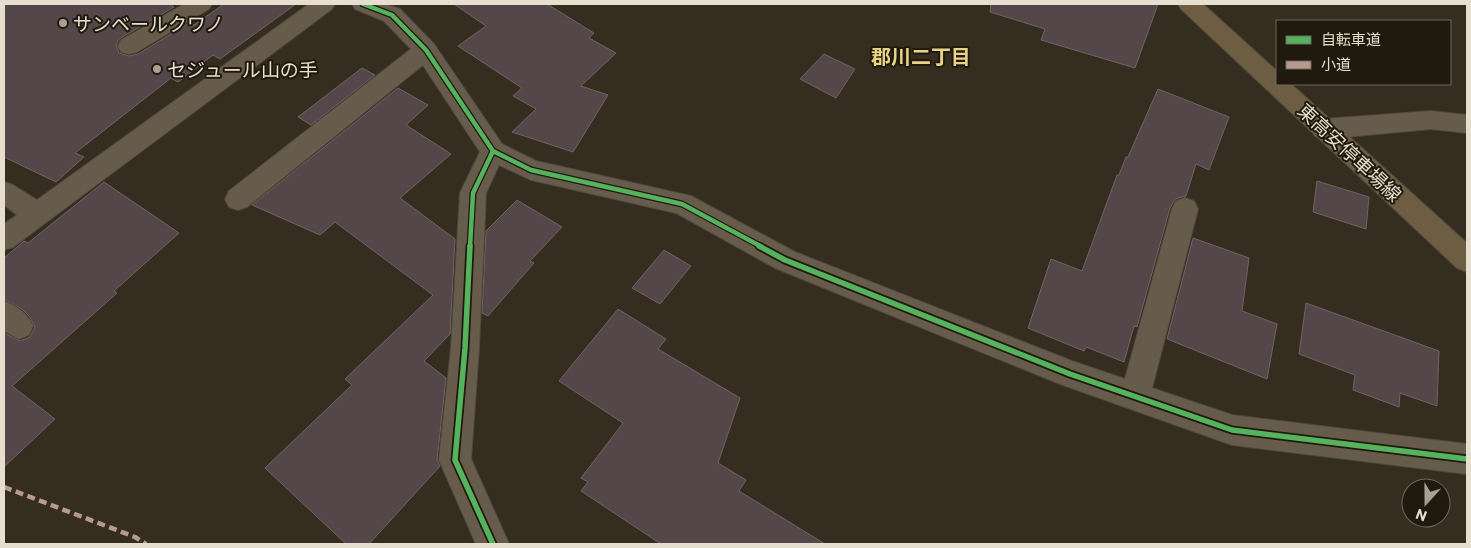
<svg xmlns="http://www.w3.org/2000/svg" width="1471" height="548" viewBox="0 0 1471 548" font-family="Commissioner,'Noto Sans JP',sans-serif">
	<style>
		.building { fill: #55464a; stroke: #6e6563 }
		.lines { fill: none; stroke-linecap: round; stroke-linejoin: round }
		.minor-casing { stroke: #50483d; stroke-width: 2 }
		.major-casing { stroke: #50483d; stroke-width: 2 }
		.minor { fill: #675c4c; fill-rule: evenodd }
		.major { fill: #6d5d43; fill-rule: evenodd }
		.quiet { stroke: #b69a8f; stroke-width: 4.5; stroke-dasharray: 8 4.5; stroke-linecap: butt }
		.cycleway-far1-casing { stroke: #20190e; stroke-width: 7 }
		.cycleway-casing { stroke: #20190e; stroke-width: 9 }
		.cycleway-far1 { stroke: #56b35d; stroke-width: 4.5 }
		.cycleway { stroke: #56b35d; stroke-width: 5.5 }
		.poi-dot { fill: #a8a091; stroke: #20190e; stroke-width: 2 }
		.labels { text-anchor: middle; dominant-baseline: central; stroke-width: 4; stroke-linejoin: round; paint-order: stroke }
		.poi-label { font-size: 19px; fill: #e6dece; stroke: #20190e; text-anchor: start }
		.street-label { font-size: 19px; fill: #e6dece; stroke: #20190e }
		.neighbourhood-label { font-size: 20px; font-weight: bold; fill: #e7d385; stroke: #20190e }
	</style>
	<rect width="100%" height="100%" fill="#352d1f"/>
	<path class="building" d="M 4,4 L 170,4 L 174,7 L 119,39 L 116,45 L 119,53 L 129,56 L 138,54 L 191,22 L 194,25 L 224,4 L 296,4 L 220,59 L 213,55 L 178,82 L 171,78 L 75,153 L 84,157 L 56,182 L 4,157 Z
		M 454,4 L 547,4 L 594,33 L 589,38 L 616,53 L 581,86 L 608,95 L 573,152 L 512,132 L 536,109 L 513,96 L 522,88 L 458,46 L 486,26 Z
		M 991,4 L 1158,4 L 1135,68 L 1041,40 L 1045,29 L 990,12 Z
		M 824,54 L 855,69 L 836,98 L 800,79 Z
		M 362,68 L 375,75 L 311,125 L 298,117 Z
		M 398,88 L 428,105 L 406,125 L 451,154 L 400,198 L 455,239 L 450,334 L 424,361 L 446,378 L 437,460 L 440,466 L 369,544 L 346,544 L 265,468 L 352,385 L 345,379 L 433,295 L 335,222 L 320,235 L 252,205 Z
		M 1158,89 L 1229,117 L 1209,170 L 1196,164 L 1186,196 L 1175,199 L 1170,208 L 1137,327 L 1134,326 L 1124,362 L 1086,347 L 1084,351 L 1028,328 L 1051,259 L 1082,271 L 1117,175 L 1119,175 L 1126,157 L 1128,157 Z
		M 1317,181 L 1369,197 L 1366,229 L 1313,212 Z
		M 104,182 L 179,233 L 114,291 L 117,293 L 12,386 L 55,419 L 4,467 L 4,333 L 20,341 L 30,337 L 35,327 L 29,316 L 22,309 L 4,299 L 4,258 L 24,241 L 28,243 Z
		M 517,200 L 562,227 L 530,261 L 534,263 L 488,316 L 482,313 L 486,231 Z
		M 1193,238 L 1249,258 L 1242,311 L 1277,324 L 1267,379 L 1167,339 Z
		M 664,250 L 691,266 L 660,304 L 632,288 Z
		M 1306,303 L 1439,351 L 1437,406 L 1400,393 L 1399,407 L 1353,390 L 1355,375 L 1299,354 Z
		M 618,309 L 666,339 L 658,349 L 740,398 L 718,463 L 746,480 L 739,491 L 825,544 L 661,544 L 581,491 L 588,482 L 581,478 L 623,423 L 559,381 Z"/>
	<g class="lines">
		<g class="minor-casing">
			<path id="minor" d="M 184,4 L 212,4 L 209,9 L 137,52 L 129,54 L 121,52 L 118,46 L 121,40 Z
				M 309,4 L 335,4 L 332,9 L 13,247 L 4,250 L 4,224 L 17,215 L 4,205 L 4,182 L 13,185 L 37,200 Z
				M 352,4 L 385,4 L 400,9 L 434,44 L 502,144 L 536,161 L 691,196 L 795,252 L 1072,361 L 1125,379 L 1172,209 L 1176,201 L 1185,198 L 1194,201 L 1198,209 L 1152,388 L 1232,415 L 1467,444 L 1467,474 L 1232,445 L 1060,384 L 775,268 L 676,213 L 531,180 L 499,165 L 486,193 L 479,348 L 471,459 L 509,544 L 476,544 L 439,460 L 451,348 L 460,193 L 480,152 L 423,65 L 247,207 L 238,210 L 229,207 L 225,199 L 229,191 L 411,49 L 384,21 L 355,9 Z
				M 1431,111 L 1467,115 L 1467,133 L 1431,129 L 1324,139 L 1315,136 L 1312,129 L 1315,122 L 1324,119 Z
				M 4,301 C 17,306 27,313 33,326 L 29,335 L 19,339 L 4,331 Z"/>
		</g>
		<g class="major-casing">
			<path id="major" d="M 1178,4 L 1203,4 L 1277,71 L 1277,84 L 1291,84 L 1467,243 L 1467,272 L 1457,268 L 1181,9 Z"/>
		</g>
		<use href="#minor" class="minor"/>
		<use href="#major" class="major"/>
		<path class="quiet" d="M 4,487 L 135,537 L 146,544"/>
		<g class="cycleway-far1-casing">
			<path id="cycleway-far1" d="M 363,4 L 392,15 L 426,50 L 493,151 L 531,170 L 682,204 L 762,247
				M 470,247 L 473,193 L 493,151"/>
		</g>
		<g class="cycleway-casing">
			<path id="cycleway" d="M 470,246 L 465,348 L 455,460 L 493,544
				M 759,246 L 785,260 L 1070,374 L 1232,430 L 1467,459"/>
		</g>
		<use href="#cycleway-far1" class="cycleway-far1"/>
		<use href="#cycleway" class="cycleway"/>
	</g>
	<g class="poi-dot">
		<circle cx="63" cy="23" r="5"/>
		<circle cx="157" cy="69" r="5"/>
	</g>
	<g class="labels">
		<g class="poi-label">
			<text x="73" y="23">サンベールクワノ</text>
			<text x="167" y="69">セジュール山の手</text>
		</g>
		<g class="street-label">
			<text transform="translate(1350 152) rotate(43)">東高安停車場線</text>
		</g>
		<g class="neighbourhood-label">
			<text x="921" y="56">郡川二丁目</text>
		</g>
	</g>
	<rect width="1471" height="548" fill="none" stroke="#e6dece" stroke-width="10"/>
	<rect x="1276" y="20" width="175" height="65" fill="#20190e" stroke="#6f685b"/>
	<rect x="1286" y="36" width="25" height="8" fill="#56b35d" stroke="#6f685b"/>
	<text x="1321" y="45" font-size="15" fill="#e6dece">自転車道</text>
	<rect x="1286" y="61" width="25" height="8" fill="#b69a8f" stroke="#6f685b"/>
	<text x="1321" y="70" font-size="15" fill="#e6dece">小道</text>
	<g transform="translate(1426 503) rotate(201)"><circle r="24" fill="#20190e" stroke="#6f685b"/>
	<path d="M0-4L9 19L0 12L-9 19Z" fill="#a8a091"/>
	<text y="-8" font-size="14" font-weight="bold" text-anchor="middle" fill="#e6dece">N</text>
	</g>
</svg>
